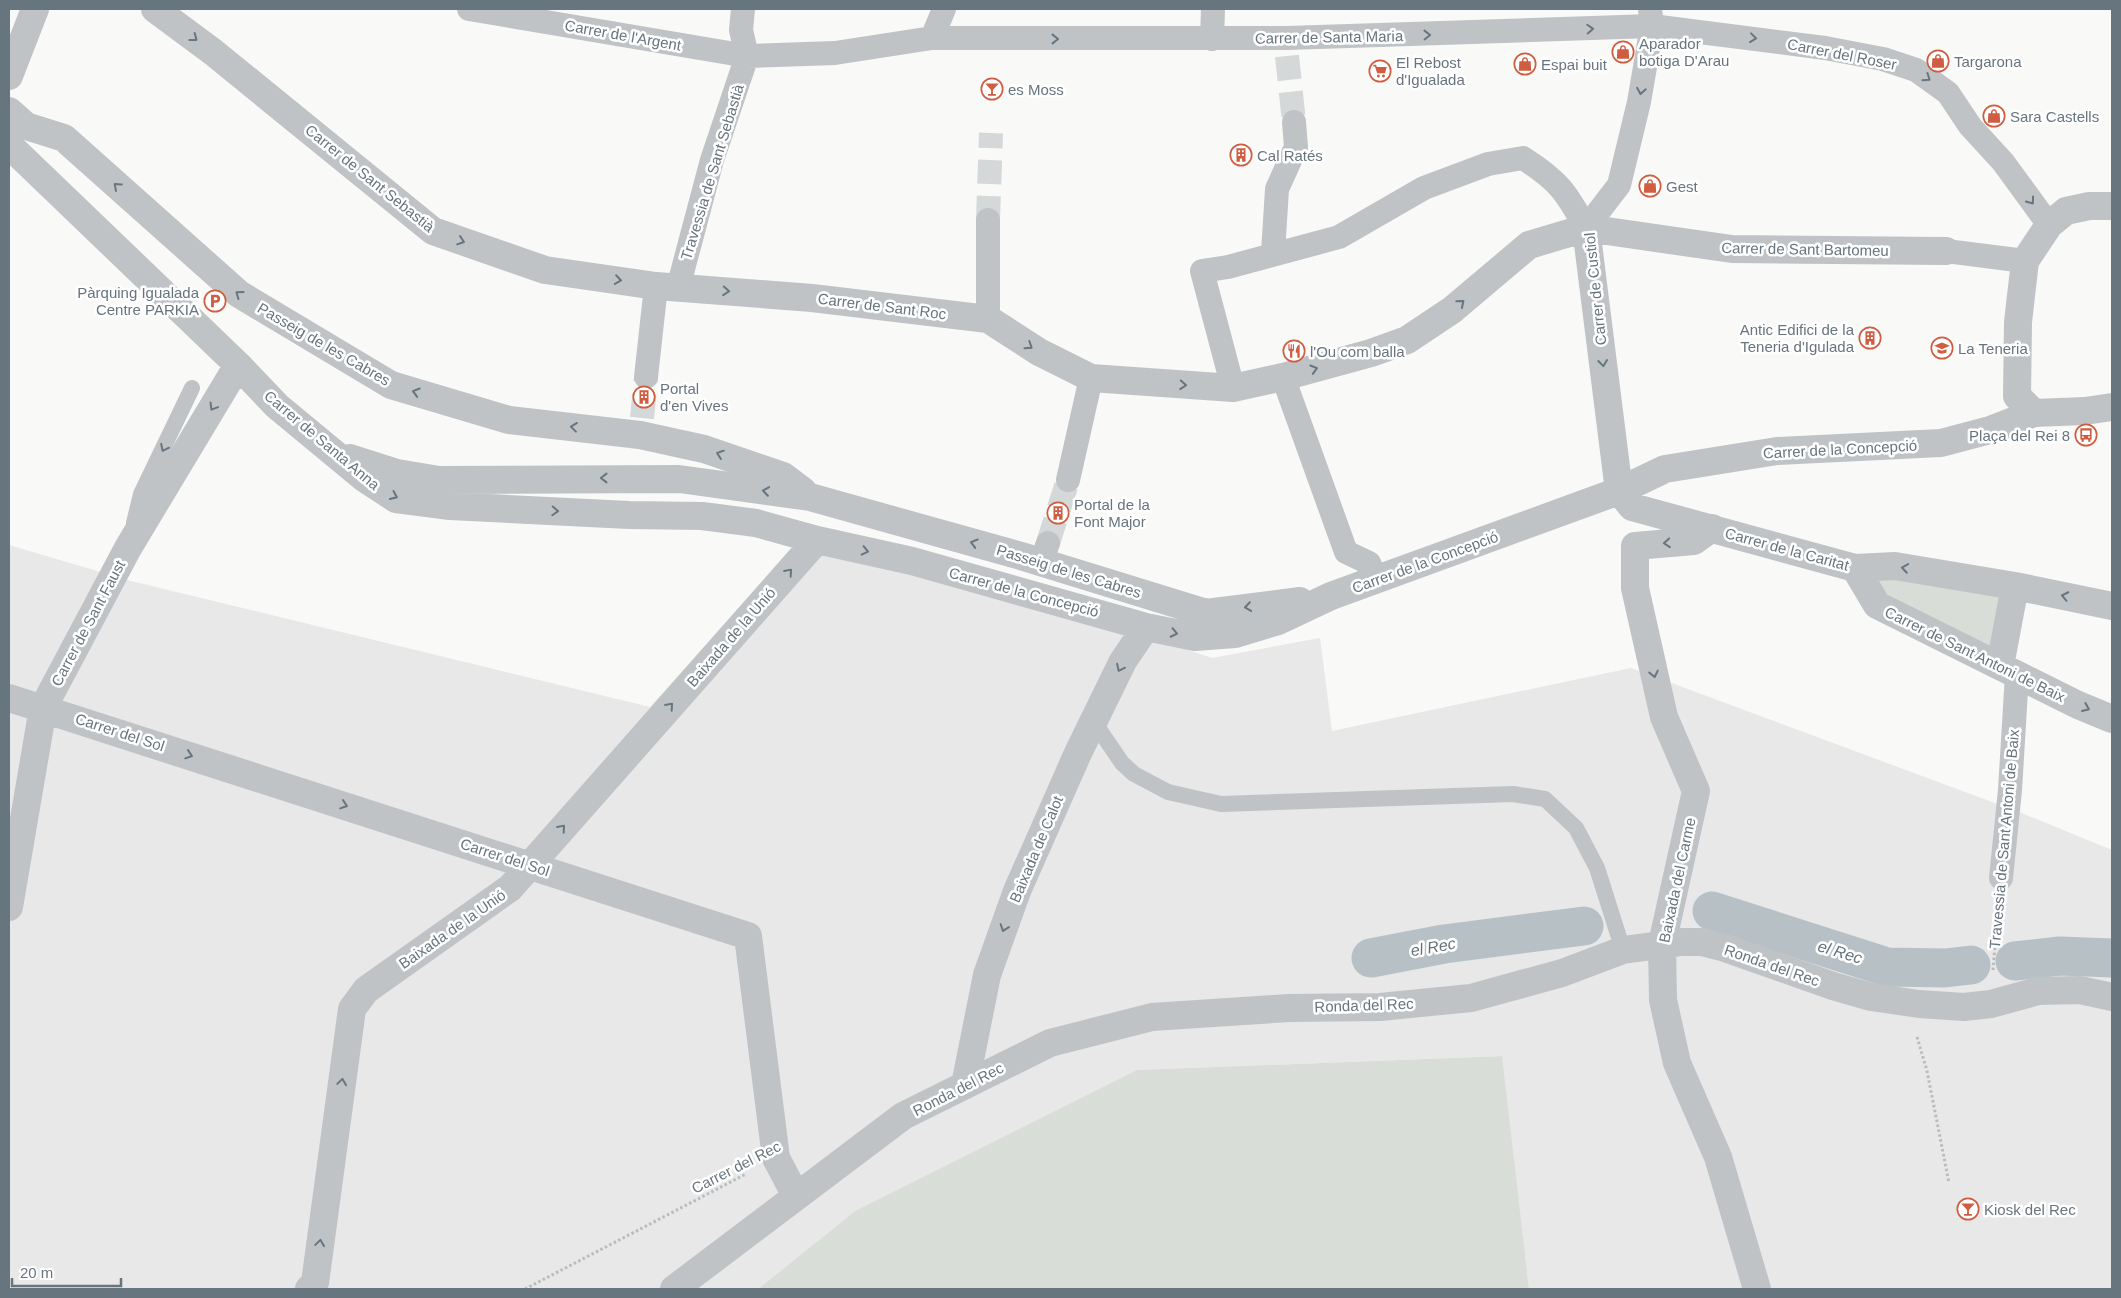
<svg xmlns="http://www.w3.org/2000/svg" width="2121" height="1298" viewBox="0 0 2121 1298" font-family="Arial,sans-serif">
	<style>
		.built { fill: #e7e8e7 }
		.green { fill: #d9ddd7 }
		.lines { fill: none; stroke-linecap: round; stroke-linejoin: round }
		.canal { stroke: #b7c1c5; stroke-width: 39 }
		.pedestrian-tunnel { stroke: #d4d8d9; stroke-width: 24; stroke-dasharray: 24 12; stroke-linecap: butt }
		.path { stroke: #b9bcbe; stroke-width: 3; stroke-dasharray: 2.5 2.5; stroke-linecap: butt }
		.service { stroke: #bfc3c6; stroke-width: 16 }
		.pedestrian { stroke: #bfc3c6; stroke-width: 24 }
		.minor { stroke: #bfc3c6; stroke-width: 28 }
		.tertiary { stroke: #bfc3c6; stroke-width: 28 }
		.oneway { stroke: #67757e }
		.labels { text-anchor: middle; dominant-baseline: central; stroke-width: 5; stroke-linejoin: round; paint-order: stroke }
		.street-label { font-size: 15px; fill: #67757e; stroke: #fff }
		.poi-label { font-size: 15px; fill: #67757e; stroke: #fff; text-anchor: start }
		.water-label { font-size: 16px; font-style: italic; fill: #627378; stroke: #fff }
	</style>
	<rect width="100%" height="100%" fill="#f9f9f7"/>
	<path class="built" d="M 797,543 L 1064,608 L 1212,658 L 1320,638 L 1332,731 L 1631,668 L 2019,812 L 2112,850 L 2112,1289 L 1529,1289 L 1501,1056 L 1137,1070 L 855,1211 L 758,1289 L 9,1289 L 9,545 L 131,581 L 650,707 Z"/>
	<path class="green" d="M 1855,568 L 2015,586 L 2000,666 L 1877,605 Z
		M 1502,1056 L 1529,1289 L 758,1289 L 855,1211 L 1137,1070 Z"/>
	<g class="lines">
		<path class="canal" d="M 1712,911 L 1887,967 L 1945,968 L 1971,965
			M 1371,958 L 1444,944 L 1584,926
			M 2015,961 L 2060,956 L 2112,958"/>
		<path class="pedestrian-tunnel" d="M 1287,56 L 1294,122
			M 988,220 L 991,133
			M 642,418 L 646,377
			M 1048,543 L 1068,480"/>
		<path class="path" d="M 1993,970 L 1998,909
			M 1917,1037 L 1927,1071 L 1949,1183
			M 525,1289 L 746,1174"/>
		<path class="service" d="M 134,523 L 141,494 L 192,388
			M 1094,722 L 1122,763 L 1134,774 L 1168,792 L 1221,804 L 1513,794 L 1545,799 L 1576,828 L 1597,868 L 1623,950"/>
		<path class="pedestrian" d="M 469,9 L 747,56 L 835,53 L 932,38 L 1287,38 L 1652,26 L 1825,48 L 1883,59 L 1916,70 L 1948,93 L 1970,126 L 2003,162 L 2049,225
			M 743,9 L 741,30 L 747,56
			M 932,38 L 944,9
			M 1212,39 L 1213,9
			M 988,220 L 988,319
			M 1946,251 L 2025,261
			M 1273,253 L 1277,189 L 1296,147 L 1294,122
			M 678,288 L 712,160 L 747,56
			M 646,377 L 656,286
			M 1283,377 L 1346,552 L 1369,563 L 1376,579
			M 1233,388 L 1202,271 L 1228,267 L 1339,237 L 1424,188 L 1488,164 L 1523,158 C 1559,181 1566,192 1586,228 L 1619,185 L 1639,102 L 1652,26 L 1650,9
			M 1068,480 L 1091,378
			M 1041,563 L 1048,543
			M 2001,878 L 2010,790 L 2017,674"/>
		<path class="minor" d="M 155,9 L 213,52 L 433,231 L 545,270 L 656,286 L 812,298 L 988,319 L 1039,352 L 1091,378 L 1233,388 L 1283,377 L 1371,353 L 1407,340 L 1452,310 L 1529,245 L 1586,228 L 1732,249 L 1946,251
			M 9,76 L 35,9
			M 9,111 L 26,126 L 64,138 L 239,294 L 391,385 L 509,420 L 640,435 L 704,449 L 783,476 L 803,491
			M 9,145 L 238,365 L 277,406 L 364,478 L 396,499 L 450,506 L 629,515 L 702,516 L 756,523 L 817,540 L 912,561 L 1146,627 L 1195,637 L 1235,634 L 1278,621 L 1331,596 L 1619,491 L 1665,469 L 1777,451 L 1941,443 L 1990,430 L 2034,413
			M 1586,228 L 1619,491 L 1632,507 L 1855,568 L 1895,566 L 2015,586 L 2112,606
			M 350,458 L 397,473 L 439,480 L 679,479 L 810,497 L 1021,556 L 1206,613 L 1300,601
			M 1712,528 L 1694,541 L 1635,546 L 1635,588 L 1664,717 L 1696,791 L 1662,944 L 1663,1000 L 1677,1063 L 1718,1157 L 1757,1289
			M 1855,568 L 1877,605 L 2078,705 L 2112,719
			M 2000,666 L 2015,586
			M 9,698 L 748,936 L 776,1158 L 796,1196
			M 9,907 L 43,708 L 128,548 L 238,365
			M 965,1085 L 987,975 L 1017,891 L 1078,753 L 1123,661 L 1146,627
			M 309,1289 L 315,1283 L 352,1009 L 366,990 L 510,888 L 817,540"/>
		<path class="tertiary" d="M 2112,206 L 2089,206 L 2066,211 L 2049,225 L 2025,261 L 2018,322 L 2017,396 L 2034,413 L 2085,411 L 2112,407
			M 674,1289 L 903,1116 L 1050,1043 L 1152,1017 L 1289,1008 L 1380,1007 L 1471,998 L 1562,973 L 1623,950 L 1682,942 L 1702,942 L 1725,948 L 1833,986 L 1871,997 L 1919,1004 L 1964,1007 L 1991,1004 L 2038,991 L 2080,990 L 2112,997"/>
	</g>
	<defs><path id="oneway-chevron" d="M-2-3.5L2.5 0L-2 3.5" fill="none" stroke-width="1.6" stroke-linecap="round" stroke-linejoin="round" transform="scale(1.25)"/></defs>
	<g class="oneway">
		<use href="#oneway-chevron" transform="translate(1590 29) rotate(-3)"/>
		<use href="#oneway-chevron" transform="translate(1427 35) rotate(-1)"/>
		<use href="#oneway-chevron" transform="translate(194 38) rotate(37)"/>
		<use href="#oneway-chevron" transform="translate(1753 38) rotate(7)"/>
		<use href="#oneway-chevron" transform="translate(1055 39)"/>
		<use href="#oneway-chevron" transform="translate(1927 78) rotate(35)"/>
		<use href="#oneway-chevron" transform="translate(1641 91) rotate(100)"/>
		<use href="#oneway-chevron" transform="translate(117 186) rotate(-138)"/>
		<use href="#oneway-chevron" transform="translate(2031 201) rotate(54)"/>
		<use href="#oneway-chevron" transform="translate(461 241) rotate(19)"/>
		<use href="#oneway-chevron" transform="translate(618 280) rotate(8)"/>
		<use href="#oneway-chevron" transform="translate(726 291) rotate(4)"/>
		<use href="#oneway-chevron" transform="translate(239 294) rotate(-144)"/>
		<use href="#oneway-chevron" transform="translate(1461 303) rotate(-40)"/>
		<use href="#oneway-chevron" transform="translate(1029 346) rotate(33)"/>
		<use href="#oneway-chevron" transform="translate(1603 363) rotate(83)"/>
		<use href="#oneway-chevron" transform="translate(1314 369) rotate(-16)"/>
		<use href="#oneway-chevron" transform="translate(1183 385) rotate(4)"/>
		<use href="#oneway-chevron" transform="translate(416 392) rotate(-163)"/>
		<use href="#oneway-chevron" transform="translate(213 407) rotate(121)"/>
		<use href="#oneway-chevron" transform="translate(574 427) rotate(-173)"/>
		<use href="#oneway-chevron" transform="translate(164 448) rotate(116)"/>
		<use href="#oneway-chevron" transform="translate(720 454) rotate(-161)"/>
		<use href="#oneway-chevron" transform="translate(604 478) rotate(-180)"/>
		<use href="#oneway-chevron" transform="translate(766 491) rotate(-172)"/>
		<use href="#oneway-chevron" transform="translate(394 496) rotate(24)"/>
		<use href="#oneway-chevron" transform="translate(555 511) rotate(3)"/>
		<use href="#oneway-chevron" transform="translate(974 543) rotate(-164)"/>
		<use href="#oneway-chevron" transform="translate(1667 543) rotate(175)"/>
		<use href="#oneway-chevron" transform="translate(865 551) rotate(13)"/>
		<use href="#oneway-chevron" transform="translate(1905 568) rotate(-171)"/>
		<use href="#oneway-chevron" transform="translate(789 572) rotate(-49)"/>
		<use href="#oneway-chevron" transform="translate(2065 596) rotate(-168)"/>
		<use href="#oneway-chevron" transform="translate(1248 607) rotate(172)"/>
		<use href="#oneway-chevron" transform="translate(1174 633) rotate(12)"/>
		<use href="#oneway-chevron" transform="translate(1120 668) rotate(116)"/>
		<use href="#oneway-chevron" transform="translate(1654 674) rotate(78)"/>
		<use href="#oneway-chevron" transform="translate(670 706) rotate(-49)"/>
		<use href="#oneway-chevron" transform="translate(2086 708) rotate(23)"/>
		<use href="#oneway-chevron" transform="translate(189 755) rotate(18)"/>
		<use href="#oneway-chevron" transform="translate(344 805) rotate(18)"/>
		<use href="#oneway-chevron" transform="translate(562 828) rotate(-49)"/>
		<use href="#oneway-chevron" transform="translate(1004 928) rotate(109)"/>
		<use href="#oneway-chevron" transform="translate(342 1082) rotate(-82)"/>
		<use href="#oneway-chevron" transform="translate(320 1243) rotate(-82)"/>
	</g>
	<defs>
		<g id="shop-ring" transform="scale(1.125)"><circle r="9.5" fill="#fff" stroke="#cf5d41" stroke-width="1.5"/><path d="M-5-2.5h2.3a2.7 3.5 0 0 1 5.4 0H5L5.5 6h-11ZM-1.5-2.5h3a1.5 2.3 0 0 0-3 0Z" fill="#cf5d41"/></g>
		<g id="supermarket-ring" transform="scale(1.125)"><circle r="9.5" fill="#fff" stroke="#cf5d41" stroke-width="1.5"/><path d="M-6-5.5h2.5l.6 2H6L4.5 2H-2.5L-4.4-4H-6ZM-1.5 3.2a1.3 1.3 0 1 0 .1 0ZM3 3.2a1.3 1.3 0 1 0 .1 0Z" fill="#cf5d41"/></g>
		<g id="bar-ring" transform="scale(1.125)"><circle r="9.5" fill="#fff" stroke="#cf5d41" stroke-width="1.5"/><path d="M-6-5H6L.8 .8V4.5H3.5V6h-7V4.5H-.8V.8Z" fill="#cf5d41"/></g>
		<g id="building-ring" transform="scale(1.125)"><circle r="9.5" fill="#fff" stroke="#cf5d41" stroke-width="1.5"/><path d="M-4-6H4V6H1V3H-1V6H-4ZM-2.5-4.3h1.7v1.8h-1.7ZM.8-4.3h1.7v1.8H.8ZM-2.5-1h1.7V.8h-1.7ZM.8-1h1.7V.8H.8Z" fill="#cf5d41"/></g>
		<g id="parking-ring" transform="scale(1.125)"><circle r="9.5" fill="#fff" stroke="#cf5d41" stroke-width="1.5"/><path d="M-3.5-5.5H1a3.5 3.5 0 0 1 0 7H-1V5.5H-3.5ZM-1-3.4V-.6H.8a1.4 1.4 0 0 0 0-2.8Z" fill="#cf5d41"/></g>
		<g id="university-ring" transform="scale(1.125)"><circle r="9.5" fill="#fff" stroke="#cf5d41" stroke-width="1.5"/><path d="M0-5L7-2L0 1L-7-2ZM-4 1L0 2.5L4 1V4Q0 6-4 4Z" fill="#cf5d41"/></g>
		<g id="restaurant-ring" transform="scale(1.125)"><circle r="9.5" fill="#fff" stroke="#cf5d41" stroke-width="1.5"/><path d="M-5-6h1v4h1v-4h1v4h1v-4h1v5L-1.5 .5V6h-2V.5L-5-1ZM5-6V6H3V1.5H1.5Q1.5-4 5-6Z" fill="#cf5d41"/></g>
		<g id="bus-ring" transform="scale(1.125)"><circle r="9.5" fill="#fff" stroke="#cf5d41" stroke-width="1.5"/><path d="M-5-6H5V4H4V6H2V4H-2V6H-4V4H-5ZM-3.5-4V0h7V-4ZM-3.5 1.2v1.5H-2V1.2ZM2 1.2v1.5H3.5V1.2Z" fill="#cf5d41"/></g>
	</defs>
	<g fill-rule="evenodd">
		<use href="#shop-ring" x="1623" y="52"/>
		<use href="#shop-ring" x="1938" y="61"/>
		<use href="#shop-ring" x="1525" y="64"/>
		<use href="#supermarket-ring" x="1380" y="71"/>
		<use href="#bar-ring" x="992" y="89"/>
		<use href="#shop-ring" x="1994" y="116"/>
		<use href="#building-ring" x="1241" y="155"/>
		<use href="#shop-ring" x="1650" y="186"/>
		<use href="#parking-ring" x="215" y="301"/>
		<use href="#building-ring" x="1870" y="338"/>
		<use href="#university-ring" x="1942" y="348"/>
		<use href="#restaurant-ring" x="1294" y="351"/>
		<use href="#building-ring" x="644" y="397"/>
		<use href="#bus-ring" x="2086" y="435"/>
		<use href="#building-ring" x="1058" y="513"/>
		<use href="#bar-ring" x="1968" y="1209"/>
	</g>
	<g class="labels">
		<g class="street-label">
			<text transform="translate(623 35) rotate(10)">Carrer de l'Argent</text>
			<text transform="translate(1329 37) rotate(-1)">Carrer de Santa Maria</text>
			<text transform="translate(1842 54) rotate(11)">Carrer del Roser</text>
			<text transform="translate(712 172) rotate(-73)">Travessia de Sant Sebastià</text>
			<text transform="translate(370 178) rotate(39)">Carrer de Sant Sebastià</text>
			<text transform="translate(1805 249) rotate(1)">Carrer de Sant Bartomeu</text>
			<text transform="translate(1595 289) rotate(-96)">Carrer de Custiol</text>
			<text transform="translate(882 306) rotate(7)">Carrer de Sant Roc</text>
			<text transform="translate(324 344) rotate(30)">Passeig de les Cabres</text>
			<text transform="translate(322 440) rotate(40)">Carrer de Santa Anna</text>
			<text transform="translate(1840 449) rotate(-3)">Carrer de la Concepció</text>
			<text transform="translate(1787 549) rotate(15)">Carrer de la Caritat</text>
			<text transform="translate(1425 562) rotate(-20)">Carrer de la Concepció</text>
			<text transform="translate(1069 571) rotate(17)">Passeig de les Cabres</text>
			<text transform="translate(1024 592) rotate(15)">Carrer de la Concepció</text>
			<text transform="translate(88 623) rotate(-62)">Carrer de Sant Faust</text>
			<text transform="translate(731 637) rotate(-49)">Baixada de la Unió</text>
			<text transform="translate(1975 654) rotate(26)">Carrer de Sant Antoni de Baix</text>
			<text transform="translate(120 732) rotate(18)">Carrer del Sol</text>
			<text transform="translate(2004 839) rotate(-85)">Travessia de Sant Antoni de Baix</text>
			<text transform="translate(1036 849) rotate(-67)">Baixada de Calot</text>
			<text transform="translate(505 857) rotate(18)">Carrer del Sol</text>
			<text transform="translate(1677 880) rotate(-78)">Baixada del Carme</text>
			<text transform="translate(452 929) rotate(-35)">Baixada de la Unió</text>
			<text transform="translate(1772 965) rotate(19)">Ronda del Rec</text>
			<text transform="translate(1364 1005) rotate(-2)">Ronda del Rec</text>
			<text transform="translate(958 1089) rotate(-27)">Ronda del Rec</text>
			<text transform="translate(736 1167) rotate(-27)">Carrer del Rec</text>
		</g>
		<g class="poi-label">
			<text x="1639" y="43">Aparador<tspan x="1639" dy="17">botiga D'Arau</tspan></text>
			<text x="1954" y="61">Targarona</text>
			<text x="1396" y="62">El Rebost<tspan x="1396" dy="17">d'Igualada</tspan></text>
			<text x="1541" y="64">Espai buit</text>
			<text x="1008" y="89">es Moss</text>
			<text x="2010" y="116">Sara Castells</text>
			<text x="1257" y="155">Cal Ratés</text>
			<text x="1666" y="186">Gest</text>
			<text x="199" y="292" text-anchor="end">Pàrquing Igualada<tspan x="199" dy="17">Centre PARKIA</tspan></text>
			<text x="1854" y="329" text-anchor="end">Antic Edifici de la<tspan x="1854" dy="17">Teneria d'Igulada</tspan></text>
			<text x="1958" y="348">La Teneria</text>
			<text x="1310" y="351">l'Ou com balla</text>
			<text x="660" y="388">Portal<tspan x="660" dy="17">d'en Vives</tspan></text>
			<text x="2070" y="435" text-anchor="end">Plaça del Rei 8</text>
			<text x="1074" y="504">Portal de la<tspan x="1074" dy="17">Font Major</tspan></text>
			<text x="1984" y="1209">Kiosk del Rec</text>
		</g>
		<g class="water-label">
			<text transform="translate(1433 947) rotate(-10)">el Rec</text>
			<text transform="translate(1840 952) rotate(17)">el Rec</text>
		</g>
	</g>
	<rect width="2121" height="1298" fill="none" stroke="#67757e" stroke-width="20"/>
	<path d="M12 1278v8h109v-8" fill="none" stroke="#67757e" stroke-width="2.5"/>
	<text x="20" y="1278" font-size="15" fill="#67757e" stroke="#ffffff" stroke-width="4" paint-order="stroke">20 m</text>
</svg>
